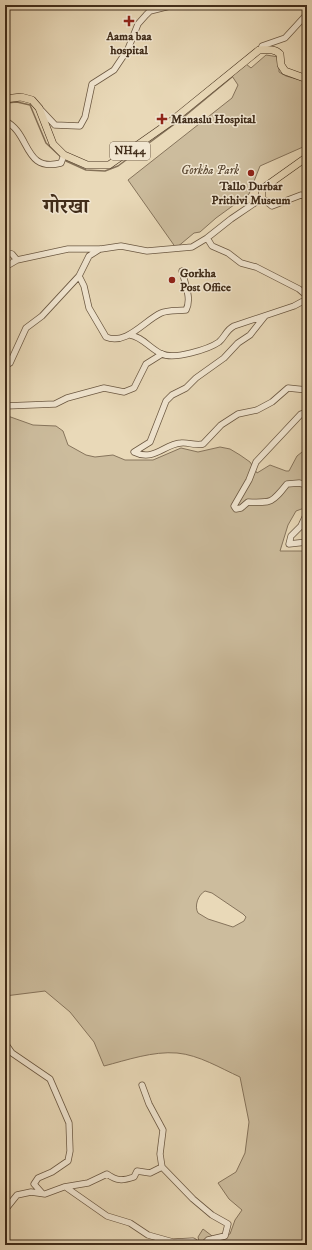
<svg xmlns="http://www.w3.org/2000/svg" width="312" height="1250" viewBox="0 0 312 1250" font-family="'IM FELL DW Pica','Noto Serif Devanagari',serif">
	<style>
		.green { fill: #ccbc9d; stroke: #86745c; fill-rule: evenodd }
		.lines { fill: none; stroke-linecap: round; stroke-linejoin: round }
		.stream { stroke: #847158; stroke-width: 1.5 }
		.minor-casing { stroke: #6b5842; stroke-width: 7 }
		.major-casing { stroke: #412d1a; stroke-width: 8 }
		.minor { stroke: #f1e6d1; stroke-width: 5.5 }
		.major { stroke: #e9d9b8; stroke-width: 7 }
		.poi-dot { fill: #8f2418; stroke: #f1e6d1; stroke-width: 1.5 }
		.labels { text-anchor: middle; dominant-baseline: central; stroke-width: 3; stroke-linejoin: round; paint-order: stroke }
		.shield { fill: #f1e6d1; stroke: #766451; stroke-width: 1 }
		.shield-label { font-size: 11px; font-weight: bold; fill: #412d1a }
		.poi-label { font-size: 12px; font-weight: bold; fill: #412d1a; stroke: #f1e6d1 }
		.park-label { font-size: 12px; font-style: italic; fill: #5d4a34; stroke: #f1e6d1 }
		.town-label { font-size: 20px; font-weight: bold; fill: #412d1a; stroke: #f1e6d1 }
	</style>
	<rect width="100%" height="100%" fill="#e9d9b8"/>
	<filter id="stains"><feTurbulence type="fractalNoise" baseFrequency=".005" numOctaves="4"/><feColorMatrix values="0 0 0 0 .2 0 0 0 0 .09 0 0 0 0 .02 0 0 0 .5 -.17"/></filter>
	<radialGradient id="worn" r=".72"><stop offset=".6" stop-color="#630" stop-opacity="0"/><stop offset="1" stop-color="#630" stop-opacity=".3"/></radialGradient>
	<path class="green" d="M 266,55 L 279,57 L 279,72 L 286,76 L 307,82 L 307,122 L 303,125 C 307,133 309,139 303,147 L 260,166 L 249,194 L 216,218 L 200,232 L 194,233 L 176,248 L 128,180 L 232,98 L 238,85 L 232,76 L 246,64 L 251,68 Z
		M 5,415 L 33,425 L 56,426 L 63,431 L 68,445 L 86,455 L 95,457 L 113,455 L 125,460 L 153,460 L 181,448 L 198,452 L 220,447 L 230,449 L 240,455 L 250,462 L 257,473 L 270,465 L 286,471 L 289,471 L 297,456 L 307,448 L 307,507 L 296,511 L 288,525 L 280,551 L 307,551 L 307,1245 L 200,1245 L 198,1237 L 203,1229 L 216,1239 L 230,1234 L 235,1220 L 242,1210 L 229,1199 L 218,1183 L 236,1172 L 245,1153 L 249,1122 L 240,1077 C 220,1068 199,1055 177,1053 C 153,1051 127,1060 104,1066 L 94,1042 L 70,1012 L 45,991 L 5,996 ZM 205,891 L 212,893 L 243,914 L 246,917 L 244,921 L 233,927 L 208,919 L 198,913 C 194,906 198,895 205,891 Z"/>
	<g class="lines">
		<path class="stream" d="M 5,103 L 17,102 L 30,105 L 46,143 L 62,158
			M 66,161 L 86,170 L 105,171 L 118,166 L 180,120 L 232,77"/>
		<g class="minor-casing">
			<path id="minor" d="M 261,50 L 262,46 L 285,38 L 307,14
				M 40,109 L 55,125 L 80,126 L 85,117 L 92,84 L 114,70 L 128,49 L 138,24 L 146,15 L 150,11 L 174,5
				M 5,121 C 31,133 23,173 61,163 L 64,155
				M 207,238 L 212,246 L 228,253 L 241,263 L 256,267 L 299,289 L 307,296
				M 5,252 L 12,254 L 17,260
				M 5,267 L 17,260 L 68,249 L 101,249 L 121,246 L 147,251 L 192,247 L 207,238 L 231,219 L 262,198 L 272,206 L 301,195 L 307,197
				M 79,276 L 84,286 L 89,308 L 106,337 C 126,346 145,320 161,313 C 168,310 178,311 186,310 C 192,299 185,284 182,271
				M 265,316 L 250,335 L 238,343 L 224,358 L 196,378 L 186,388 L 172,395 L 166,401 L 150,442 L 134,452 C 154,462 164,444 181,443 C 188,442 195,446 203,444 L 221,425 L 238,414 L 257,410 L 272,402 L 288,388 L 307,390
				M 130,335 C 143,337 150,349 162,354 C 174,360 209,349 219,342 C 225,337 226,330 234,326 L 294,306 L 307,299
				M 5,366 L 10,363 L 26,328 L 42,316 L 79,276 L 89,256 L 100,249
				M 5,406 L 55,404 L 67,398 L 104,388 L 124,392 L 134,388 L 146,364 L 162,354
				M 307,412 L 301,414 L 256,462 L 249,480 L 234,506 L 236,509 L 241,508 L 248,502 C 272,503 272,503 287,484 L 299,483 L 307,485
				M 307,513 L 301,526 L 291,536 L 289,544 L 307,542
				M 5,1043 L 12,1053 L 50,1079 L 69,1123 L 70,1151 L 68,1161 L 52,1172 L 38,1178 L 34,1184 L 42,1193
				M 142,1085 L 149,1104 L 163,1130 L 160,1154 L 162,1167 L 193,1199 L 212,1215 L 228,1224 L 225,1236 L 208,1240 L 203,1245
				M 67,1188 L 107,1216 L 130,1223 L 148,1235 L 173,1242 L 193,1241 L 198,1245
				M 5,1210 L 17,1195 L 31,1192 L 45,1194 L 64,1187 L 88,1183 L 107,1174 C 117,1181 122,1181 134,1177 L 137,1171 L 150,1173 L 162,1167
				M 5,1241 L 8,1245"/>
		</g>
		<g class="major-casing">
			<path id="major" d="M 5,99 L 21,97 L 32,100 L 39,108 L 53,144 L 64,155 L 87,165 L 109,165 L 169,123 L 259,50 C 267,50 274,48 280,54 L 281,65 L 285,71 L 307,79
				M 307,125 L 307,127
				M 262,198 L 262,189 L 307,157"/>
		</g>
		<use href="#minor" class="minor"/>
		<use href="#major" class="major"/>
	</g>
	<g class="poi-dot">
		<path d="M127 15h4v4h4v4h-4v4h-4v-4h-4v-4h4z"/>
		<path d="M160 113h4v4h4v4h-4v4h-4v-4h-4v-4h4z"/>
		<circle cx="251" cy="173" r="4"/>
		<circle cx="172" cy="280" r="4"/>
	</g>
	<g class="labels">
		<rect class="shield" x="110" y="142" width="40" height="18" rx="3"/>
		<g class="shield-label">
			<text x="130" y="151">NH44</text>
		</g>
		<g class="poi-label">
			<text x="129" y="36">Aama baa<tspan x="129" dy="14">hospital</tspan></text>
			<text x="171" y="119" text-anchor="start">Manaslu Hospital</text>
			<text x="251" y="186">Tallo Durbar<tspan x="251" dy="14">Prithivi Museum</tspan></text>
			<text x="180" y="273" text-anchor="start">Gorkha<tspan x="180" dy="14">Post Office</tspan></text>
		</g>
		<g class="park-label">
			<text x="210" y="170">Gorkha Park</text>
		</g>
		<g class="town-label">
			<text x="66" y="207">गोरखा</text>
		</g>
	</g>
	<rect width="312" height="1250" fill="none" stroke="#e9d9b8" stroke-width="20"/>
	<rect x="6" y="6" width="300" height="1238" fill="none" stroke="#412d1a" stroke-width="2"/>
	<rect x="10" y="10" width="292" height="1230" fill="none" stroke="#412d1a"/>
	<rect width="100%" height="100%" filter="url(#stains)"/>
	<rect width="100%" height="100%" fill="url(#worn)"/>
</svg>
